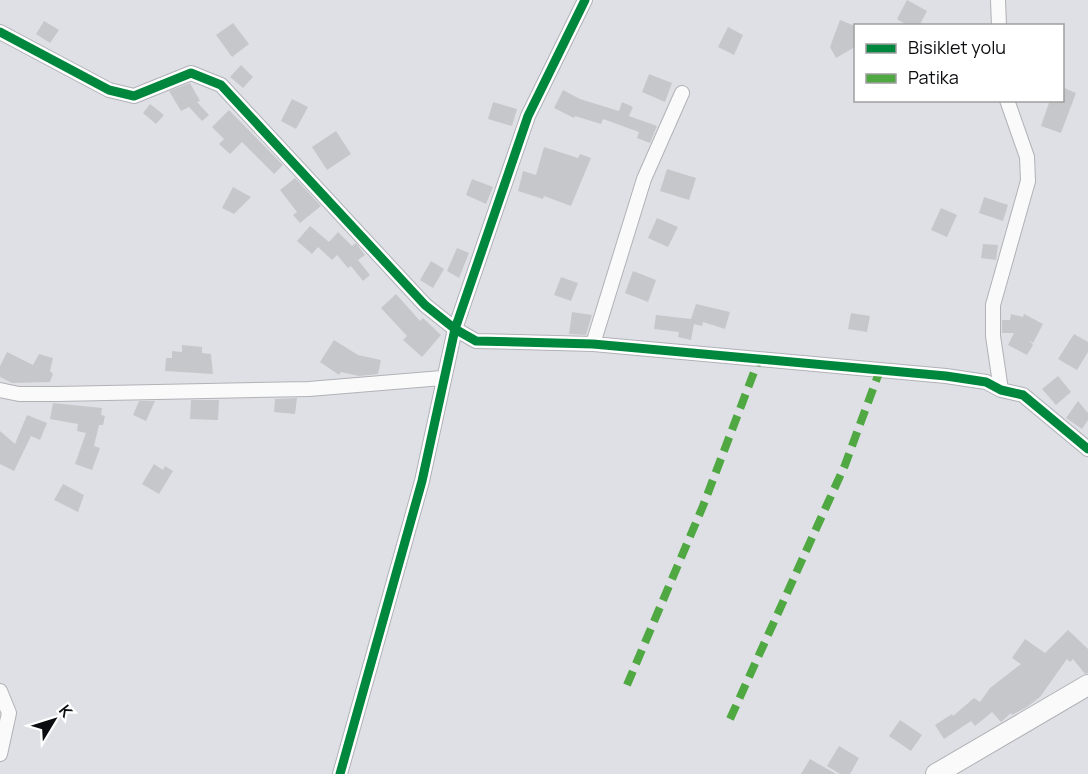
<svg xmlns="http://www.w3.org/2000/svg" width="1088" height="774" viewBox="0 0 1088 774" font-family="Manrope,sans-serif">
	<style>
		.building { fill: #c6c7cb }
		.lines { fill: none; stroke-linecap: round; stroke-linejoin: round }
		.minor-casing { stroke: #b1b2b6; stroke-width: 16 }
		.secondary-casing { stroke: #b1b2b6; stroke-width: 22 }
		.minor { stroke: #fafafb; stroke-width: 14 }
		.secondary { stroke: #fafafb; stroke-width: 20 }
		.quiet { stroke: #50a842; stroke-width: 8; stroke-dasharray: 15 8; stroke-linecap: butt }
		.cycleway-casing { stroke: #fff; stroke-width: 13 }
		.cycleway { stroke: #00873e; stroke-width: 9 }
	</style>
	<rect width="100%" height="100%" fill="#dfe0e6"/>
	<path class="building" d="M 907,0 L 927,11 L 919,26 L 908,26 L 897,19 Z
		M 840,20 L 855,26 L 855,47 L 836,58 L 830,47 Z
		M 44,21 L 59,30 L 50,43 L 36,34 Z
		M 233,23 L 249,44 L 232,57 L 216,35 Z
		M 728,27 L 743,35 L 734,55 L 718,47 Z
		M 241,65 L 253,77 L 243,88 L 230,77 Z
		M 649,74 L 672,83 L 665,102 L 642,92 Z
		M 190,83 L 200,101 L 197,102 L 209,115 L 202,121 L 189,107 L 181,111 L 169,91 Z
		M 1062,87 L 1076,93 L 1061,133 L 1041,126 L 1050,100 L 1062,100 Z
		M 563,90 L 580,99 L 619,111 L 622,102 L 633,107 L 629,116 L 657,126 L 650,143 L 637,138 L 639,132 L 603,119 L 601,124 L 575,116 L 574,118 L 554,108 Z
		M 292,99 L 308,107 L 296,129 L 281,121 Z
		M 493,102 L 517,109 L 512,126 L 488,119 Z
		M 150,104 L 164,115 L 156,124 L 143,113 Z
		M 229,110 L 283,165 L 274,174 L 242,142 L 230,154 L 219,144 L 224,139 L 212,127 Z
		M 336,131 L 351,154 L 327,170 L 312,147 Z
		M 544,147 L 578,158 L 580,154 L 591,158 L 571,206 L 544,196 L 543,199 L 518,191 L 523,171 L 536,175 Z
		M 667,169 L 696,178 L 689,200 L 660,191 Z
		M 295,178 L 321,206 L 300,223 L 293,215 L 297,212 L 280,190 Z
		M 472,179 L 493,187 L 486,204 L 466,195 Z
		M 233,187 L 251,197 L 234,214 L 222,208 Z
		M 984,197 L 1008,205 L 1003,221 L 979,213 Z
		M 941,208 L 957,215 L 947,237 L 931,230 Z
		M 657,218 L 678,227 L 668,247 L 648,238 Z
		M 310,226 L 329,242 L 338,232 L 352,246 L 356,243 L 365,255 L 358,260 L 370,275 L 363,281 L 351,266 L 348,268 L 337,255 L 332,260 L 318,247 L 312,254 L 297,241 Z
		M 983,244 L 998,245 L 996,260 L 981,258 Z
		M 457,248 L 469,253 L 459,278 L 447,271 Z
		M 431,261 L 444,269 L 433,288 L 420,280 Z
		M 633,271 L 656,280 L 648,302 L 625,293 Z
		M 561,277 L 578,283 L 571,301 L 554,295 Z
		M 396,294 L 420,321 L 423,318 L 441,335 L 422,357 L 403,340 L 407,336 L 381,308 Z
		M 696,304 L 730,312 L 725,329 L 703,322 L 702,326 L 694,324 L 691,340 L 678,337 L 679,332 L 654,329 L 656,315 L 691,319 Z
		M 572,312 L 592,315 L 586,335 L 569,334 Z
		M 851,313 L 870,316 L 867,332 L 848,329 Z
		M 1011,314 L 1023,317 L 1024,314 L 1043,324 L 1033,343 L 1029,340 L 1033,345 L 1027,355 L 1008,345 L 1014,333 L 1002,333 L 1002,320 L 1010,320 Z
		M 1074,334 L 1088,342 L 1088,352 L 1077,370 L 1058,359 Z
		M 334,340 L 358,355 L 381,360 L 378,374 L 359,376 L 341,372 L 339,375 L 320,362 Z
		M 182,345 L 202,347 L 202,353 L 211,354 L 213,374 L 165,371 L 166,358 L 172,358 L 172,351 L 182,352 Z
		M 7,352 L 33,365 L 39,354 L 53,358 L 50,371 L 53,374 L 50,382 L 12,383 L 0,377 L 0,366 Z
		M 1058,376 L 1071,392 L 1056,405 L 1042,389 Z
		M 297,398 L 295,414 L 274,412 L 275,399 Z
		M 191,400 L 219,400 L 218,420 L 190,419 Z
		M 139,401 L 155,401 L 146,421 L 133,415 Z
		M 1078,401 L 1088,413 L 1088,420 L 1082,429 L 1066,418 Z
		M 53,403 L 102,408 L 101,415 L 105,416 L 103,425 L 99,425 L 94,446 L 100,448 L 92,470 L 75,464 L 86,433 L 77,431 L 78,424 L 50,419 Z
		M 27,415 L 47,423 L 40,440 L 31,436 L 14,471 L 0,464 L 0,431 L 15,444 Z
		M 154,464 L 163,470 L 165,466 L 173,471 L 159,494 L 142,484 Z
		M 63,484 L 84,495 L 78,512 L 54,500 Z
		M 1068,630 L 1088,649 L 1088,673 L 1085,674 L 1073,659 L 1070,662 L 1067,659 L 1040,697 L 1027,707 L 1012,715 L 1011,713 L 1001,722 L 992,712 L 975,726 L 971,721 L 944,739 L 935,725 L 952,714 L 953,716 L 974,698 L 980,702 L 990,688 L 1021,664 L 1012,658 L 1025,639 L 1045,653 Z
		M 900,720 L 922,735 L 911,751 L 889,736 Z
		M 839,746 L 859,758 L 850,774 L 840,774 L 827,766 Z
		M 810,759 L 836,774 L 801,774 Z"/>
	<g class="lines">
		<g class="minor-casing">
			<path id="minor" d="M 998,0 L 999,26
				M 0,32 L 109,90 L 134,96 L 191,73 L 221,85 L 425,305 L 455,329 L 476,341 L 593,344 L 946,376 L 986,382 L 1001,390 L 1023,395 L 1088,449
				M 593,344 L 644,179 L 682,93
				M 0,390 L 19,394 L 57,394 L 309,389 L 442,378
				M 1001,390 L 993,336 L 993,305 L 1028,181 L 1027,157 L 1007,100
				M 0,691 L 9,713 L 0,754
				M 340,774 L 422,481 L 455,329 L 528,116 L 585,0"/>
		</g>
		<g class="secondary-casing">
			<path id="secondary" d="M 936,774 L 1088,685"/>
		</g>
		<use href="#minor" class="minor"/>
		<use href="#secondary" class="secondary"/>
		<path class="quiet" d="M 627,685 L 703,506 L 759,359
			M 730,719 L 845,465 L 880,370"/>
		<g class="cycleway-casing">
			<path id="cycleway" d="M 0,32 L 109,90 L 134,96 L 191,73 L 221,85 L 425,305 L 455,329 L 476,341 L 593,344 L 946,376 L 986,382 L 1001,390 L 1023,395 L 1088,449
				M 340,774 L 422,481 L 455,329 L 528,116 L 585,0"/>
		</g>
		<use href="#cycleway" class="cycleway"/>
	</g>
	<rect x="854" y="24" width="210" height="78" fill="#ffffff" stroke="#9e9e9f" stroke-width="1.5"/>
	<rect x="866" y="44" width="30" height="9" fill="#00873e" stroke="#9e9e9f" stroke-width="1.5"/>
	<text x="908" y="54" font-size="18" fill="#0c0d10">Bisiklet yolu</text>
	<rect x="866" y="74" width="30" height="9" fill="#50a842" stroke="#9e9e9f" stroke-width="1.5"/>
	<text x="908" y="84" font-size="18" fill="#0c0d10">Patika</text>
	<g transform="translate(54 720) rotate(52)" stroke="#ffffff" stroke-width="4.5" paint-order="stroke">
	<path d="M0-4.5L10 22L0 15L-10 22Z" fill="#0c0d10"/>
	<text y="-9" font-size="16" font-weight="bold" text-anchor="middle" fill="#0c0d10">K</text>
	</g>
</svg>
